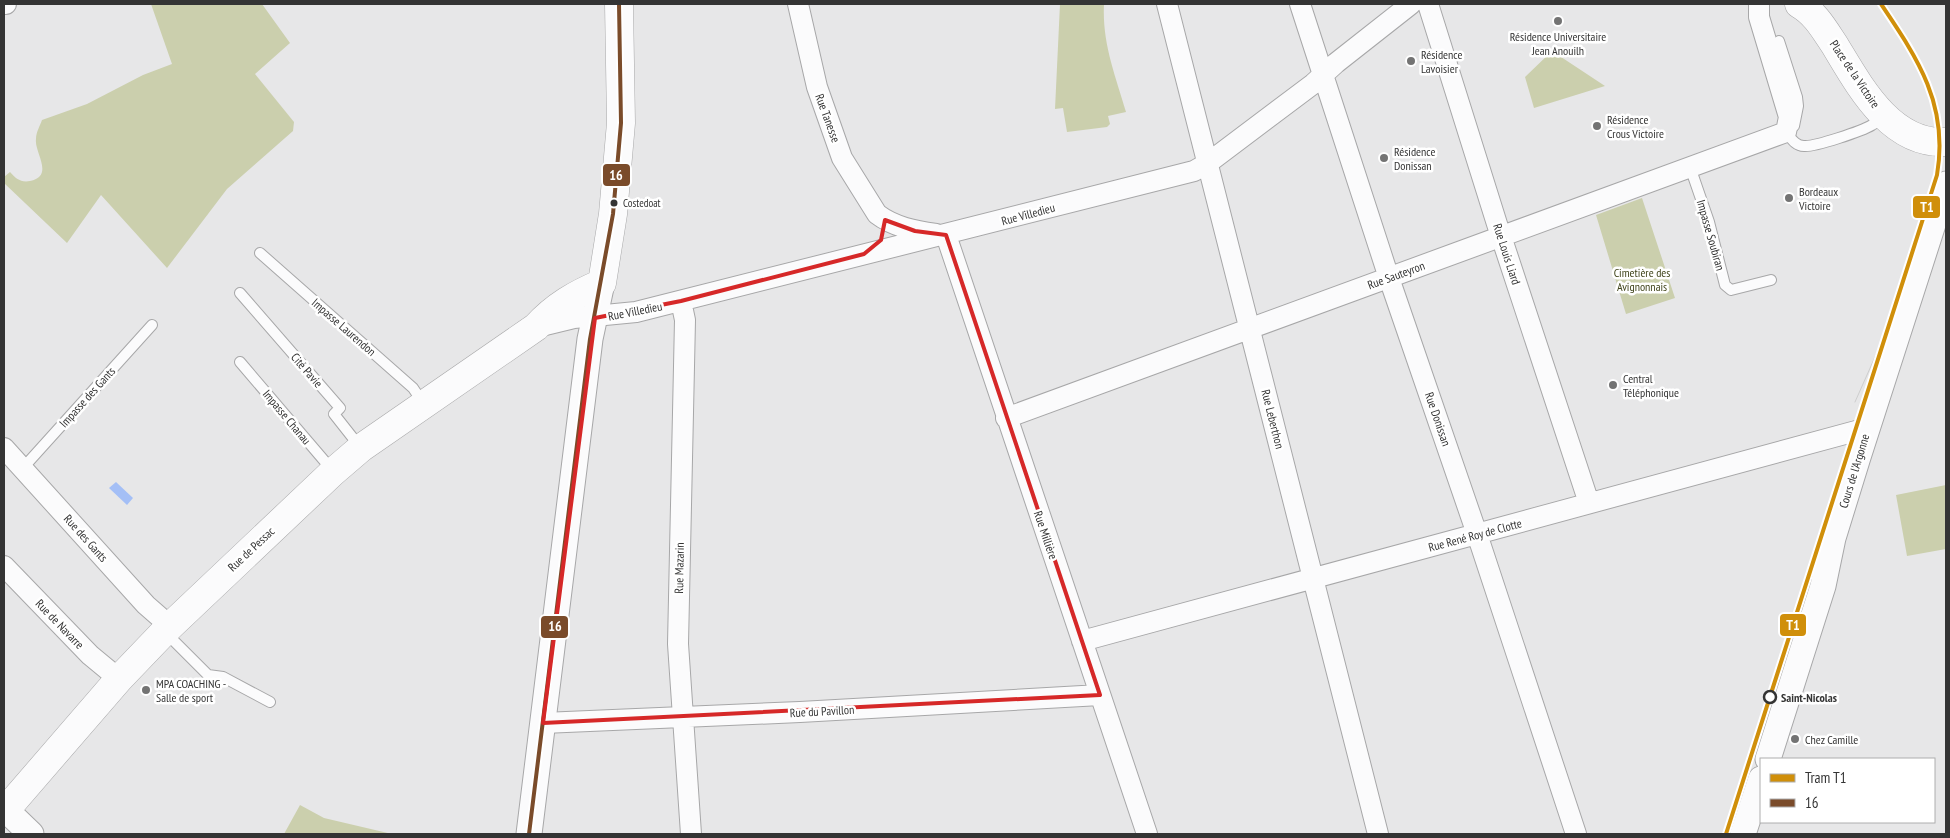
<svg xmlns="http://www.w3.org/2000/svg" width="1950" height="838" viewBox="0 0 1950 838" font-family="'PT Sans Narrow',sans-serif">
	<style>
		.green { fill: #cbcfad }
		.water { fill: #a4bff6 }
		.lines { fill: none; stroke-linecap: round; stroke-linejoin: round }
		.service-casing { stroke: #a7a7a8; stroke-width: 12 }
		.minor-casing { stroke: #a7a7a8; stroke-width: 22 }
		.tertiary-casing { stroke: #a7a7a8; stroke-width: 27 }
		.secondary-casing { stroke: #a7a7a8; stroke-width: 29 }
		.service { stroke: #fbfbfc; stroke-width: 10 }
		.minor { stroke: #fbfbfc; stroke-width: 20 }
		.tertiary { stroke: #fbfbfc; stroke-width: 25 }
		.secondary { stroke: #fbfbfc; stroke-width: 28 }
		.tram { stroke: #cecece; stroke-width: 1 }
		.bus-1-casing { stroke: #fff; stroke-width: 8 }
		.bus-1 { stroke: #7a4b2a; stroke-width: 4 }
		.tram-1-casing { stroke: #fff; stroke-width: 8 }
		.tram-1 { stroke: #d08f0a; stroke-width: 4 }
		.marked { fill: none; stroke: #d62828; stroke-width: 4; stroke-linejoin: round }
		.poi-dot { fill: #737373; stroke: #fff; stroke-width: 2 }
		.bus-dot { fill: #343434; stroke: #fff; stroke-width: 2 }
		.stop-dot { fill: #fff; stroke: #343434; stroke-width: 2.5 }
		.labels { text-anchor: middle; dominant-baseline: central; stroke-width: 5; stroke-linejoin: round; paint-order: stroke }
		.bus-label { font-size: 11px; fill: #343434; stroke: #fff; text-anchor: start }
		.poi-label { font-size: 12px; fill: #343434; stroke: #fff; text-anchor: start }
		.street-label { font-size: 12px; fill: #343434; stroke: #fff }
		.park-label { font-size: 12px; fill: #3f431a; stroke: #fff }
		.stop-label { font-size: 12px; font-weight: bold; fill: #343434; stroke: #fff; text-anchor: start }
		.line-badge { stroke: #fff; stroke-width: 2 }
		.badge-label { font-size: 14px; text-anchor: middle; font-weight: bold; fill: #fff }
	</style>
	<rect width="100%" height="100%" fill="#e7e7e8"/>
	<path class="green" d="M 151,4 L 262,4 L 290,43 L 255,74 L 294,122 L 293,131 L 227,189 L 167,268 L 101,195 L 67,243 L 4,183 L 4,177 L 10,172 C 15,178 21,183 30,181 C 55,176 34,152 36,139 C 36,132 40,126 42,120 L 87,104 L 143,75 L 172,64 Z
		M 1060,4 L 1104,4 C 1102,43 1115,74 1126,112 L 1108,116 L 1110,124 L 1107,127 L 1067,132 L 1063,108 L 1055,109 Z
		M 1552,51 L 1605,86 L 1534,108 L 1525,77 Z
		M 1642,198 L 1675,298 L 1626,314 L 1596,215 Z
		M 1946,485 L 1946,549 L 1907,556 L 1896,495 Z
		M 300,805 L 324,818 L 392,834 L 284,834 Z"/>
	<path class="water" d="M 116,482 L 133,498 L 127,505 L 109,488 Z"/>
	<g class="lines">
		<g class="service-casing">
			<path id="service" d="M 1779,41 L 1797,97 L 1798,106 L 1794,126 L 1786,132 C 1791,138 1795,146 1804,146 C 1815,147 1862,131 1872,125 C 1876,123 1880,119 1883,115
				M 1690,167 L 1709,222 L 1725,285 L 1731,290 L 1771,280
				M 260,253 L 413,388 L 423,403
				M 240,293 L 340,408 L 334,414 L 360,447
				M 240,362 L 333,471
				M 23,468 L 152,325
				M 165,632 L 208,675 L 223,677 L 270,702"/>
		</g>
		<g class="minor-casing">
			<path id="minor" d="M 4,4 L 6,4
				M 798,4 L 817,87 L 842,158 L 877,214 C 894,227 915,231 936,234
				M 1167,4 L 1378,834
				M 1300,4 L 1389,278 L 1477,534 L 1576,834
				M 1428,4 L 1497,224 L 1589,503
				M 946,235 L 1147,834
				M 681,301 L 685,320 L 678,644 L 691,834
				M 537,327 L 574,318 L 636,312 L 1194,171 L 1208,163 L 1313,84 L 1336,63 L 1411,4
				M 1006,418 L 1786,132 L 1789,117 L 1759,17 L 1759,4
				M 4,448 L 146,605 L 170,626
				M 4,566 L 90,655 L 119,679
				M 1082,641 L 1867,428
				M 543,723 L 800,712 L 1100,695"/>
		</g>
		<g class="tertiary-casing">
			<path id="tertiary" d="M 1768,759 L 1823,586 L 1833,538 L 1858,457 L 1946,184
				M 4,808 L 31,834
				M 529,834 L 590,339 L 602,283
				M 1743,834 L 1761,779"/>
		</g>
		<g class="secondary-casing">
			<path id="secondary" d="M 1799,4 C 1815,13 1824,29 1834,44 C 1859,85 1890,145 1946,142
				M 4,812 L 119,679 L 165,631 L 333,472 L 361,448 L 536,327 C 555,306 576,294 602,283 L 613,214 L 621,123 L 619,4"/>
		</g>
		<use href="#service" class="service"/>
		<use href="#minor" class="minor"/>
		<use href="#tertiary" class="tertiary"/>
		<use href="#secondary" class="secondary"/>
		<path class="tram" d="M 1855,402 L 1891,321"/>
		<g class="bus-1-casing">
			<path id="bus-1" d="M 529,834 L 590,339 L 613,214 L 621,123 L 619,4"/>
		</g>
		<use href="#bus-1" class="bus-1"/>
		<g class="tram-1-casing">
			<path id="tram-1" d="M 1726,834 L 1937,175 C 1949,105 1918,59 1881,4"/>
		</g>
		<use href="#tram-1" class="tram-1"/>
	</g>
	<path class="marked" d="M 885,220 L 915,231 L 946,235 L 1100,695 L 543,723 L 595,318 L 681,301 L 864,254 L 881,240 Z"/>
	<g class="poi-dot">
		<circle cx="1558" cy="21" r="5"/>
		<circle cx="1411" cy="61" r="5"/>
		<circle cx="1597" cy="126" r="5"/>
		<circle cx="1384" cy="158" r="5"/>
		<circle cx="1789" cy="198" r="5"/>
		<circle cx="1613" cy="385" r="5"/>
		<circle cx="146" cy="690" r="5"/>
		<circle cx="1795" cy="739" r="5"/>
	</g>
	<circle class="bus-dot" cx="614" cy="203" r="4.5"/>
	<circle class="stop-dot" cx="1770" cy="697" r="6"/>
	<g class="labels">
		<g class="bus-label">
			<text x="623" y="203">Costedoat</text>
		</g>
		<g class="poi-label">
			<text x="1558" y="36" text-anchor="middle">Résidence Universitaire<tspan x="1558" dy="14">Jean Anouilh</tspan></text>
			<text x="1421" y="54">Résidence<tspan x="1421" dy="14">Lavoisier</tspan></text>
			<text x="1607" y="119">Résidence<tspan x="1607" dy="14">Crous Victoire</tspan></text>
			<text x="1394" y="151">Résidence<tspan x="1394" dy="14">Donissan</tspan></text>
			<text x="1799" y="191">Bordeaux<tspan x="1799" dy="14">Victoire</tspan></text>
			<text x="1623" y="378">Central<tspan x="1623" dy="14">Téléphonique</tspan></text>
			<text x="156" y="683">MPA COACHING -<tspan x="156" dy="14">Salle de sport</tspan></text>
			<text x="1805" y="739">Chez Camille</text>
		</g>
		<g class="street-label">
			<text transform="translate(1855 74) rotate(56)">Place de la Victoire</text>
			<text transform="translate(828 118) rotate(70)">Rue Tanesse</text>
			<text transform="translate(1028 214) rotate(-15)">Rue Villedieu</text>
			<text transform="translate(1711 235) rotate(74)">Impasse Soubiran</text>
			<text transform="translate(1507 254) rotate(72)">Rue Louis Liard</text>
			<text transform="translate(1396 275) rotate(-20)">Rue Sauteyron</text>
			<text transform="translate(635 311) rotate(-11)">Rue Villedieu</text>
			<text transform="translate(344 327) rotate(41)">Impasse Laurendon</text>
			<text transform="translate(307 370) rotate(49)">Cité Pavie</text>
			<text transform="translate(87 397) rotate(-48)">Impasse des Gants</text>
			<text transform="translate(287 417) rotate(50)">Impasse Chanau</text>
			<text transform="translate(1273 419) rotate(76)">Rue Leberthon</text>
			<text transform="translate(1438 419) rotate(71)">Rue Donissan</text>
			<text transform="translate(1854 471) rotate(-73)">Cours de l'Argonne</text>
			<text transform="translate(1046 535) rotate(71)">Rue Millière</text>
			<text transform="translate(1475 535) rotate(-15)">Rue René Roy de Clotte</text>
			<text transform="translate(86 538) rotate(48)">Rue des Gants</text>
			<text transform="translate(251 549) rotate(-43)">Rue de Pessac</text>
			<text transform="translate(679 568) rotate(-89)">Rue Mazarin</text>
			<text transform="translate(60 624) rotate(46)">Rue de Navarre</text>
			<text transform="translate(822 711) rotate(-3)">Rue du Pavillon</text>
		</g>
		<g class="park-label">
			<text x="1642" y="272">Cimetière des<tspan x="1642" dy="14">Avignonnais</tspan></text>
		</g>
		<g class="stop-label">
			<text x="1781" y="697">Saint-Nicolas</text>
		</g>
	</g>
	<g class="line-badge">
		<rect x="602" y="163" width="29" height="24" rx="5" fill="#7a4b2a"/>
		<rect x="1912" y="195" width="29" height="24" rx="5" fill="#d08f0a"/>
		<rect x="1779" y="613" width="28" height="24" rx="5" fill="#d08f0a"/>
		<rect x="540" y="615" width="29" height="24" rx="5" fill="#7a4b2a"/>
	</g>
	<g class="badge-label">
		<text x="616" y="180">16</text>
		<text x="1927" y="212">T1</text>
		<text x="1793" y="630">T1</text>
		<text x="555" y="631">16</text>
	</g>
	<rect width="1950" height="838" fill="none" stroke="#343434" stroke-width="10"/>
	<rect x="1760" y="758" width="175" height="65" fill="#ffffff" stroke="#aeaeae"/>
	<rect x="1770" y="774" width="25" height="8" fill="#d08f0a" stroke="#aeaeae"/>
	<text x="1805" y="783" font-size="15" fill="#343434">Tram T1</text>
	<rect x="1770" y="799" width="25" height="8" fill="#7a4b2a" stroke="#aeaeae"/>
	<text x="1805" y="808" font-size="15" fill="#343434">16</text>
</svg>
